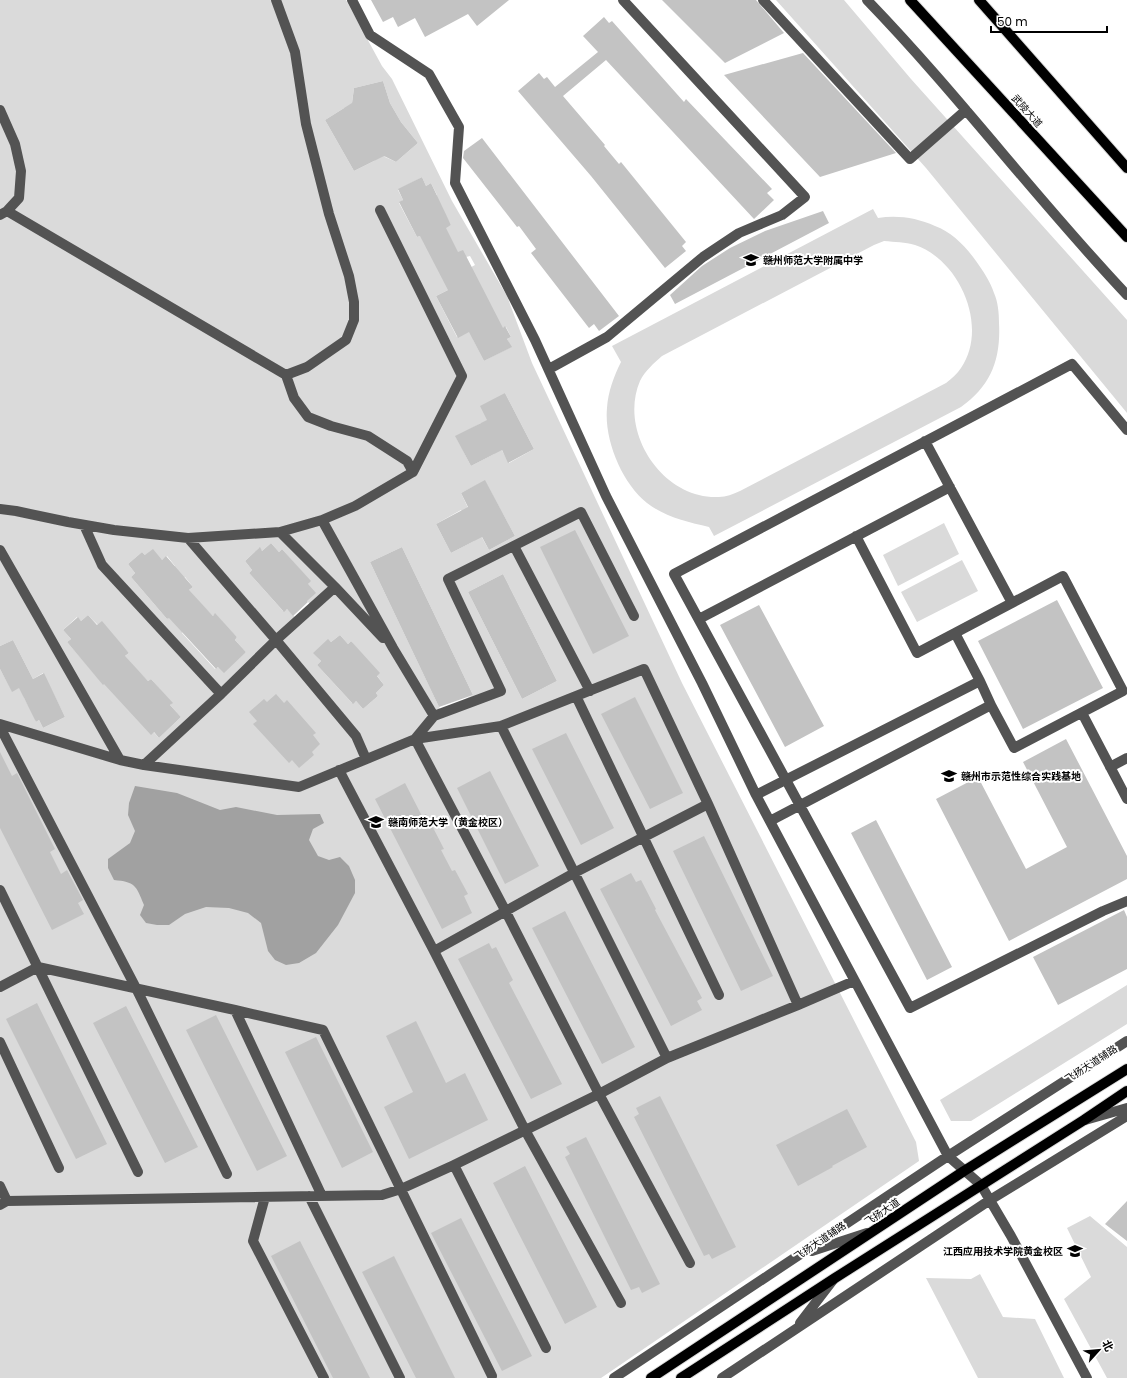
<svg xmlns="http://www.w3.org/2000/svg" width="1127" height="1378" viewBox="0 0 1127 1378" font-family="Poppins,'Noto Sans SC',sans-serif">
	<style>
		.green { fill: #dadada; fill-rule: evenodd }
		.water { fill: #a1a1a1 }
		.building { fill: #c3c3c3 }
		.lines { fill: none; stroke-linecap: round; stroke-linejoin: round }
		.major-casing { stroke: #dbdbdb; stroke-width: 12 }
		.minor { stroke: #535353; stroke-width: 10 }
		.major { stroke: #000; stroke-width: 10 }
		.labels { text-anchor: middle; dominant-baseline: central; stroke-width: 4; stroke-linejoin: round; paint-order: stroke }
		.street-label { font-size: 10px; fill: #000; stroke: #fff }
		.poi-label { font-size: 10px; font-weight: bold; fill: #000; stroke: #fff; text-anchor: start }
	</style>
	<rect width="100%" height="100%" fill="#fff"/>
	<path class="green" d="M 0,0 L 346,0 L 382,66 L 392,79 L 452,201 L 507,296 L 532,363 L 682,683 L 916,1142 L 919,1161 L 601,1378 L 0,1378 L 0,669 L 12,691 L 22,686 L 24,698 L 28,705 L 31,704 L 36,722 L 39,720 L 43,728 L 65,717 L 43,673 L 33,679 L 13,640 L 0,646 ZM 383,81 L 390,103 L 401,122 L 418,143 L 396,162 L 385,157 L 382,152 L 374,161 L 354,171 L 325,120 L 344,108 L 349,115 L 357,111 L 352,102 L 354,88 ZM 422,177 L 426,186 L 431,183 L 437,195 L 430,198 L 445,214 L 451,225 L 417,237 L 399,203 L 403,200 L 398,190 ZM 470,256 L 475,265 L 464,271 L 497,331 L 506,327 L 511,337 L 507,339 L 511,347 L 484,361 L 473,339 L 479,326 L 457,337 L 436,296 L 458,285 L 466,257 ZM 505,393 L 534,449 L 509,463 L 500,447 L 494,454 L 471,466 L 456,437 L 481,423 L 489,423 ZM 485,481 L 515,536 L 489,550 L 480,534 L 474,541 L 451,553 L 436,524 L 461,510 L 463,513 L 469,510 L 461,493 ZM 271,543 L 279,552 L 282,549 L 310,581 L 308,584 L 307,601 L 310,604 L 295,617 L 287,609 L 283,611 L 249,573 L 252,570 L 245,561 L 259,548 L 262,551 ZM 402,547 L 473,695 L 441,711 L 370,562 ZM 142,552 L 145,555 L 162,560 L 167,556 L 175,566 L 171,569 L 181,580 L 185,577 L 193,587 L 188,591 L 213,616 L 215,614 L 237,637 L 235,640 L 246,652 L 215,669 L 182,633 L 184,630 L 172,615 L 167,619 L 131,577 L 135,573 L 128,564 ZM 503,574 L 557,681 L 522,699 L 468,592 ZM 88,615 C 100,629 117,638 129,653 L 124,657 L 148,681 L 151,679 L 172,703 L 170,705 L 181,717 L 159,738 L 107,681 L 103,684 L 67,642 L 71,639 L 63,630 L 77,617 L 81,621 ZM 340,635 L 348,644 L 351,641 L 384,685 L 376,693 L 378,696 L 363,709 L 356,701 L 352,703 L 317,665 L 321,661 L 314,653 L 328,640 L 331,642 Z
		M 776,0 L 844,0 L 911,79 L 1127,320 L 1127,413 L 926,168 Z
		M 873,209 L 878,218 C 898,215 917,218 935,226 C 952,232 966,247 976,261 C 983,271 990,281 994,293 C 998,302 999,313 999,323 C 1001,359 991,386 961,407 L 714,536 L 709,527 C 688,522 665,517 647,503 C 622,483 604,440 607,408 C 608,392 614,376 621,362 L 612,346 ZM 884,241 C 895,242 905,242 915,245 C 960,260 989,327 961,368 C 957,374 952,378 946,383 L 740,491 C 733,494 726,497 719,497 C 663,500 618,432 640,381 C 645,371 654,363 662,356 L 874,245 Z
		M 944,523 L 959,554 L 898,586 L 883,555 Z
		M 962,560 L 978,591 L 917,622 L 901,592 Z
		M 1127,985 L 1127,1024 L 971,1121 L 951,1121 L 940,1100 Z
		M 1090,1216 L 1127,1247 L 1127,1378 L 1107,1378 L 1064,1299 L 1091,1277 L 1067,1228 Z
		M 980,1274 L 1003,1317 L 1035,1319 L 1064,1378 L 978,1378 L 926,1278 L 971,1279 Z"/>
	<path class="water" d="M 135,786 L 177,793 L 220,810 L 236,807 L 277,815 L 320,814 L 324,823 L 313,829 L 309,840 L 318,856 L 329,860 L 340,857 L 349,866 L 355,880 L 355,893 L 338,925 L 316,953 L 299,963 L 286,965 L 275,960 L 268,951 L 261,923 L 248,913 L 229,908 L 206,907 L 185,914 L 169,925 L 157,925 L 146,923 L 140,915 L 144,905 C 136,885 135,882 114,880 L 108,868 L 108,859 L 130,843 L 135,831 L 128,815 L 129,803 Z"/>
	<path class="building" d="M 371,0 L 509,0 L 477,26 L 468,14 L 425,37 L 415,18 L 398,27 L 393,17 L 383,22 Z
		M 662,0 L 756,0 L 784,33 L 725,63 Z
		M 604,17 L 609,23 L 612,21 L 684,102 L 686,99 L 772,189 L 767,193 L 774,200 L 754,219 L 606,60 L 563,96 L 605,145 L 604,146 L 619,164 L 621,162 L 686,242 L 682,246 L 686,251 L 665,268 L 591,176 L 518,91 L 539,73 L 544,79 L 547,77 L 555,87 L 598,52 L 583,36 Z
		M 803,53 L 896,153 L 820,177 L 724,75 Z
		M 383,81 L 390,103 L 401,122 L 418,143 L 396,162 L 384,156 L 354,171 L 325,120 L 352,103 L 354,88 Z
		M 482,138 L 619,316 L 599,331 L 594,324 L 589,328 L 531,253 L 536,249 L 519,226 L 517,227 L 463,158 L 464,151 Z
		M 422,177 L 426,186 L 431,183 L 451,225 L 446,228 L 458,252 L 463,250 L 503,328 L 505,326 L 511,337 L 507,339 L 512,347 L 484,361 L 469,332 L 458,338 L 436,296 L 448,290 L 420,236 L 417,237 L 399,202 L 403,200 L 398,189 Z
		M 823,211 L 829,223 L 675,304 L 670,295 L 702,266 L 730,248 L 765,231 Z
		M 505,393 L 534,449 L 508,463 L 502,450 L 471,466 L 455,436 L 487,420 L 480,406 Z
		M 485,480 L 515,536 L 489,550 L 482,537 L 451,553 L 436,524 L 468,507 L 461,493 Z
		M 575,530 L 629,636 L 593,654 L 540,547 Z
		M 271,543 L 279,552 L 282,549 L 311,581 L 308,584 L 316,593 L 307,601 L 308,602 L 293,616 L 287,609 L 284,612 L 249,573 L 252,570 L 245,561 L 260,547 L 262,551 Z
		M 402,547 L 473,695 L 439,707 L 370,562 Z
		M 153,549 L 162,560 L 166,556 L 193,587 L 189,590 L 213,616 L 215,613 L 237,637 L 235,640 L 246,652 L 224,673 L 218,667 L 216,669 L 169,618 L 167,619 L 131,577 L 135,573 L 128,564 L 142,552 L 145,555 Z
		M 503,574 L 557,681 L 522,699 L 468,592 Z
		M 1057,600 L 1103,688 L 1023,729 L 978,641 Z
		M 759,605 L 824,726 L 785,747 L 720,625 Z
		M 88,615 L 97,625 L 102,621 L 129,653 L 125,656 L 148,681 L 151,679 L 173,703 L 170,705 L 181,717 L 159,738 L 154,732 L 151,735 L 104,684 L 103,685 L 67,642 L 71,639 L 63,630 L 78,617 L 81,621 Z
		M 340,635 L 348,644 L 351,641 L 380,673 L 377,676 L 384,685 L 376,693 L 378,696 L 363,709 L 356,701 L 353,704 L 317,665 L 321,661 L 313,653 L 328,639 L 331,642 Z
		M 13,640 L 33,679 L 44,673 L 65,717 L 43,728 L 39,720 L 36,722 L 19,688 L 12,692 L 0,669 L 0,646 Z
		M 276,694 L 284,703 L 287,700 L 316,733 L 313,735 L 320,744 L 312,752 L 314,755 L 299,768 L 292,760 L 289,763 L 253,724 L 257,721 L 249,712 L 264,699 L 267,702 Z
		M 635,697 L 683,793 L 650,809 L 601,714 Z
		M 566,733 L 614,828 L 581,845 L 532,749 Z
		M 1066,739 L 1127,856 L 1127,879 L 1009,941 L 936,799 L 978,777 L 1026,869 L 1067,847 L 1023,762 Z
		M 0,752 L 12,776 L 17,773 L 55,849 L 50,852 L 61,874 L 67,870 L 83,900 L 78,903 L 84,914 L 52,930 L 0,828 Z
		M 490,771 L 539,866 L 505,884 L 457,788 Z
		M 405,783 L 422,816 L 426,814 L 444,849 L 441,850 L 452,871 L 455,870 L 468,894 L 464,896 L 472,913 L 442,929 L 375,799 Z
		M 876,820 L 952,967 L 927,980 L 851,833 Z
		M 704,836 L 773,976 L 741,991 L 673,851 Z
		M 631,873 L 636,882 L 641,880 L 656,909 L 655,910 L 702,998 L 697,1001 L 702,1010 L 671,1026 L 600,889 Z
		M 1124,910 L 1127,917 L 1127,969 L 1058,1005 L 1033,957 Z
		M 565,911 L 635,1047 L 602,1064 L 532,928 Z
		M 489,943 L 492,949 L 496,947 L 513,980 L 509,983 L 562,1084 L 531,1099 L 458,959 Z
		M 37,1003 L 107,1144 L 76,1159 L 6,1019 Z
		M 126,1006 L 198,1147 L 165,1163 L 93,1023 Z
		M 216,1015 L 287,1156 L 257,1171 L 186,1030 Z
		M 416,1021 L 446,1083 L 465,1073 L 488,1120 L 409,1159 L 384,1107 L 413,1092 L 386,1036 Z
		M 316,1037 L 373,1152 L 342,1168 L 285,1052 Z
		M 660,1096 L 736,1247 L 712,1259 L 709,1254 L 704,1256 L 634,1117 L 639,1114 L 636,1108 Z
		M 847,1109 L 867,1147 L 832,1166 L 833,1167 L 798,1186 L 776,1145 Z
		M 586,1137 L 660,1284 L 642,1293 L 639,1287 L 631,1290 L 565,1157 L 570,1154 L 566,1147 Z
		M 525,1166 L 597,1307 L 565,1324 L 493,1183 Z
		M 1127,1201 L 1127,1241 L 1105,1224 Z
		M 461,1218 L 532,1356 L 502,1371 L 431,1233 Z
		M 300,1241 L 370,1378 L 333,1378 L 271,1256 Z
		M 394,1256 L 455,1378 L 416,1378 L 362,1272 Z"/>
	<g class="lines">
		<g class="major-casing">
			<path id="major" d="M 910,0 L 1127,237
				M 979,0 L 1127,168
				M 651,1378 L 964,1171 L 1127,1069
				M 681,1378 L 835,1278 L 1084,1120 L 1127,1091"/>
		</g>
		<path class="minor" d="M 352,0 L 370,35 L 429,74 L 459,127 L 455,183 L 535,340 L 606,496 L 702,683 L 756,795 L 948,1156 L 981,1185 L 1011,1236 L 1087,1378
			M 763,0 L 910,159 L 966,110
			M 867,0 C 958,94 1037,200 1127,295
			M 0,110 L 15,144 L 21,171 L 19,198 L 7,211
			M 0,215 L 7,211 L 286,375 L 307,367 L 346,340 L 354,320 L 354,302 L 349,276 L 329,214 L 306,124 L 295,52 L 276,0
			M 549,369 L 607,337 L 703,257 L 739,233 L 782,215 L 805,197 L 623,0
			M 286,375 L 294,398 L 308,417 L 331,426 L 368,436 L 407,461 L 413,472
			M 1127,430 L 1072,364 L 674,574 L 910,1008 L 1103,911 L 1127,901
			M 925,441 L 1012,603
			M 0,509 L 16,511 L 68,522 L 114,530 L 188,538 L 280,532 L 322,520 L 355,506 L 413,472 L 462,376 L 380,210
			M 322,520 L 393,648 L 434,716
			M 84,525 L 102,565 L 221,694 L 144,765
			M 856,536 L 917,653 L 955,633
			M 188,538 L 276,640 L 335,587 L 280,532
			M 514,546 L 590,691
			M 0,550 L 120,760
			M 335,587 L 383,638
			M 634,616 L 581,512 L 448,579 L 501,691 L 434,716 L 415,739 L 506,912 L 599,1094 L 690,1263
			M 699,619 L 950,487
			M 980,681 L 991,705
			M 221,694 L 276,640 L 356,736 L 366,759
			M 576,696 L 719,995
			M 1082,713 L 1127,799
			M 0,724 L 120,760 L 144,765 L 299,787 L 415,739 L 501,726 L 644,669 L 708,804 L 798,1005
			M 501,726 L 667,1058
			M 0,727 L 136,988 L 227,1174
			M 1110,767 L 1127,758
			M 339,770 L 434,951 L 525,1130 L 621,1303
			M 756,795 L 980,681 L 955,633 L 1063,576 L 1123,691 L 1014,748 L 991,705 L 770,821
			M 0,890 L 138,1172
			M 434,951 L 574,873 L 708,804
			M 0,987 L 38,967 L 235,1010 L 323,1030 L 492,1376
			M 235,1010 L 322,1196
			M 0,1042 L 59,1168
			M 1085,1120 L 1127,1108
			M 454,1165 L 546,1348
			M 0,1186 L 7,1201
			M 309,1196 L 400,1378
			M 265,1197 L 253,1241 L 324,1378
			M 0,1205 L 7,1201 L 382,1195 L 401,1189 L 454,1165 L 599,1094 L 667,1058 L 798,1005 L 854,981
			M 812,1251 L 867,1233
			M 800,1323 L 833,1280
			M 614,1378 L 948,1156 L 1127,1041
			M 722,1378 L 990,1200 L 1127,1116"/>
		<use href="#major" class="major"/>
	</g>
	<defs>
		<g id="school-bare" transform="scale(1.2)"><path d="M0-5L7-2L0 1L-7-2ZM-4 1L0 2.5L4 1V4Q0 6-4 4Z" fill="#000" stroke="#fff" stroke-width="2.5" paint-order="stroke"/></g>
		<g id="university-bare" transform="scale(1.2)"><path d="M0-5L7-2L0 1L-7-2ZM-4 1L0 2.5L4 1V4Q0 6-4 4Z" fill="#000" stroke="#fff" stroke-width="2.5" paint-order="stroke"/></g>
	</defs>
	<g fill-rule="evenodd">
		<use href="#school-bare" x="751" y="260"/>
		<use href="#school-bare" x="949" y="776"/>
		<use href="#university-bare" x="376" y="822"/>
		<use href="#university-bare" x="1075" y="1251"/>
	</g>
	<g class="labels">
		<g class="street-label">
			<text transform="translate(1027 111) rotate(48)">武陵大道</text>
			<text transform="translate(1091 1064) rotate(-33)">飞扬大道辅路</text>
			<text transform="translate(882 1212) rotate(-34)">飞扬大道</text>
			<text transform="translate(820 1241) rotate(-34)">飞扬大道辅路</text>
		</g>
		<g class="poi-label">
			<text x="763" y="260">赣州师范大学附属中学</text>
			<text x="961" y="776">赣州市示范性综合实践基地</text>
			<text x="388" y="822">赣南师范大学（黄金校区）</text>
			<text x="1063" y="1251" text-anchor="end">江西应用技术学院黄金校区</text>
		</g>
	</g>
	<g transform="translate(1099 1350) rotate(63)" stroke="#ffffff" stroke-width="3" paint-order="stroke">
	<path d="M0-3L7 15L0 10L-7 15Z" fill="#000000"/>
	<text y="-6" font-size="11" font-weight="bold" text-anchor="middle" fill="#000000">北</text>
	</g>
	<path d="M991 26v6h116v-6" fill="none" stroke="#000000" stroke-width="2"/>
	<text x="997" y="26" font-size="12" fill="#000000" stroke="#ffffff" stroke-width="3" paint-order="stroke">50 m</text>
</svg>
